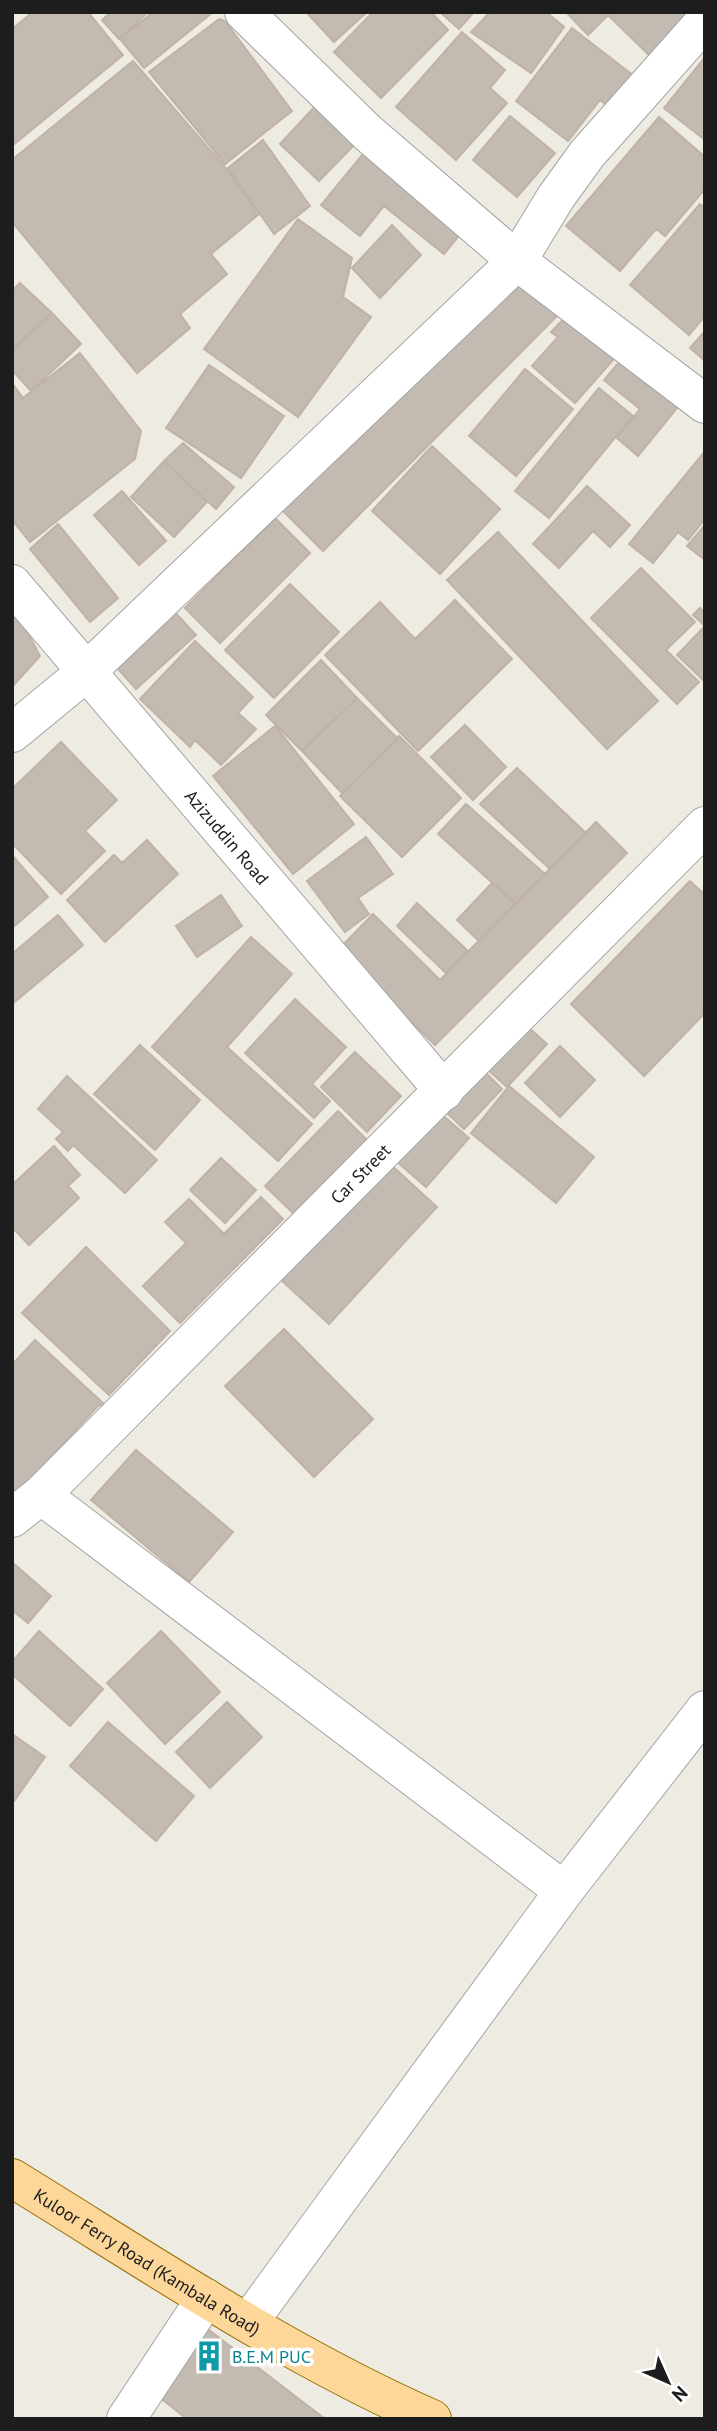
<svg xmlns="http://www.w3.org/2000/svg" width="717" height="2431" viewBox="0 0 717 2431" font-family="'PT Sans',sans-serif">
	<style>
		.building { fill: #c3bab2; stroke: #c0b2a4; stroke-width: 2 }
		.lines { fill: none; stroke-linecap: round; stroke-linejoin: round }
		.minor-casing { stroke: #a4a4a4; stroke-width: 40 }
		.major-casing { stroke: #956d00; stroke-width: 40 }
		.minor { stroke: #fff; stroke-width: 38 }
		.major { stroke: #fcd799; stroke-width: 38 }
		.labels { text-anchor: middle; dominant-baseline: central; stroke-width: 7; stroke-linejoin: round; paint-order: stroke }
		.street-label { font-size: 18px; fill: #1d1d1d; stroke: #fff }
		.culture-label { font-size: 18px; fill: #0d838f; stroke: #fff; text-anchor: start }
	</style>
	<rect width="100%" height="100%" fill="#eeebe2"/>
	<path class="building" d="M 33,12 L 88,12 L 123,55 L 12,146 L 12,29 Z
		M 111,12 L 148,12 L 119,39 L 102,20 Z
		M 153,12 L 213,12 L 144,68 L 120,39 Z
		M 306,12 L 367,12 L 334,42 Z
		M 373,12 L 431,12 L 448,30 L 381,98 L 334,52 Z
		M 440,12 L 474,12 L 459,29 Z
		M 490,12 L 546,12 L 564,27 L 531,73 L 471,32 Z
		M 566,12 L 693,12 L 650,56 L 608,15 L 588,35 Z
		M 219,19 L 225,21 L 292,111 L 225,164 L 149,72 Z
		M 572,28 L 639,80 L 614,111 L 600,100 L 568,141 L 516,101 Z
		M 462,32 L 505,70 L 490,88 L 507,103 L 456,160 L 396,107 Z
		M 705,57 L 705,140 L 664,108 Z
		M 133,61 L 224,166 L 259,214 L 211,254 L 227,274 L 180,314 L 190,328 L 137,373 L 12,222 L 12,160 Z
		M 320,101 L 360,139 L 319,181 L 280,144 Z
		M 510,116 L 555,153 L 517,197 L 473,160 Z
		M 659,117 L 705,157 L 705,189 L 665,236 L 656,229 L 620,271 L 566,226 Z
		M 263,140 L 310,206 L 274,234 L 228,168 Z
		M 368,148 L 466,227 L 444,254 L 384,206 L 360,236 L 321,205 Z
		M 700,204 L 705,208 L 705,316 L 689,335 L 630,285 Z
		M 298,219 L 352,258 L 343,297 L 371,317 L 298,417 L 204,349 Z
		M 392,225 L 421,255 L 380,298 L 352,268 Z
		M 517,269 L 561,312 L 323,551 L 279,507 Z
		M 20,283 L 52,313 L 12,350 L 12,291 Z
		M 572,310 L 620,352 L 575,403 L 532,366 L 558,337 L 551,332 Z
		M 52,313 L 81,344 L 31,391 L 12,370 L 12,350 Z
		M 705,331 L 705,361 L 690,348 Z
		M 80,353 L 141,431 L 135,459 L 30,542 L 12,520 L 12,383 L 23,398 Z
		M 625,355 L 682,402 L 638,456 L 617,438 L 640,409 L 604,380 Z
		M 209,365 L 284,416 L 241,478 L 166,428 Z
		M 525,369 L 573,409 L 516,476 L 469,436 Z
		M 599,388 L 633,416 L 549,518 L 515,491 Z
		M 183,443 L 234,487 L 216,509 L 164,461 Z
		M 432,446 L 500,509 L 440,574 L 372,511 Z
		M 705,451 L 705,519 L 688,540 L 678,532 L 653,563 L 629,544 Z
		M 164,461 L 207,502 L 174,537 L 131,497 Z
		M 587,486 L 630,525 L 610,547 L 593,531 L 559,568 L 533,544 Z
		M 122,491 L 166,541 L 139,565 L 94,515 Z
		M 275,518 L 310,553 L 220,643 L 185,608 Z
		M 58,524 L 118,598 L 90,622 L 30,549 Z
		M 705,525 L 705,560 L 687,546 Z
		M 498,532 L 658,701 L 607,749 L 447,580 Z
		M 641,568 L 695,622 L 666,650 L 699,682 L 677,704 L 591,618 Z
		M 290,584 L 339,632 L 274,698 L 225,650 Z
		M 455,600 L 512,659 L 418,751 L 325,655 L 380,602 L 415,639 Z
		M 12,603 L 40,656 L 12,687 Z
		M 171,608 L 196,635 L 136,689 L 111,661 Z
		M 700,608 L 705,613 L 705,682 L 677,655 L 705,626 L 693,615 Z
		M 195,641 L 253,697 L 238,713 L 256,729 L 221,765 L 195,740 L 190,747 L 140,699 Z
		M 321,660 L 357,698 L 302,751 L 266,715 Z
		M 357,698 L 398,739 L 342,793 L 302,751 Z
		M 465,725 L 506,767 L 473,800 L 431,757 Z
		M 275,726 L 354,824 L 293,874 L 213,776 Z
		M 399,736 L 461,798 L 402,857 L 340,796 Z
		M 61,742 L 117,800 L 85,831 L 105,851 L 61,894 L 12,843 L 12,789 Z
		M 517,768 L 586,833 L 550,869 L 480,804 Z
		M 466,804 L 545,874 L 516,904 L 438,834 Z
		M 596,822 L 627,853 L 435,1045 L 338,950 L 373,914 L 440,980 Z
		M 366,837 L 393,874 L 358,898 L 369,914 L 345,932 L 307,881 Z
		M 147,840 L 178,874 L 105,942 L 67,900 L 114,855 L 122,863 Z
		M 12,855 L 48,897 L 12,928 Z
		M 690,881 L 705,895 L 705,1013 L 644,1076 L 571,1004 Z
		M 492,883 L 516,904 L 479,941 L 457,920 Z
		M 221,895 L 242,926 L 197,957 L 176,926 Z
		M 417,903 L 468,951 L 446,973 L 397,926 Z
		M 58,915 L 83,945 L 12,1004 L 12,954 Z
		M 251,937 L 292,974 L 227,1047 L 312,1124 L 278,1161 L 152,1047 Z
		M 295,999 L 346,1047 L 312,1084 L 330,1101 L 314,1118 L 245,1053 Z
		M 527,1026 L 547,1044 L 507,1087 L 487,1069 Z
		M 140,1045 L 200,1100 L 155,1150 L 94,1094 Z
		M 560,1046 L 595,1080 L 560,1117 L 525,1083 Z
		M 355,1052 L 401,1096 L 367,1132 L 321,1087 Z
		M 481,1068 L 502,1089 L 464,1129 L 443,1109 Z
		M 67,1076 L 157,1160 L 125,1193 L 73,1145 L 68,1151 L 56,1139 L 63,1132 L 38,1109 Z
		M 509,1086 L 594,1157 L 556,1203 L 471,1133 Z
		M 338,1111 L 368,1141 L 296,1216 L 265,1186 Z
		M 440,1113 L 469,1138 L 426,1187 L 397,1162 Z
		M 54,1146 L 80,1175 L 68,1186 L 79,1198 L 29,1245 L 12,1227 L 12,1185 Z
		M 221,1158 L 256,1190 L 225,1223 L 190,1190 Z
		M 389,1163 L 437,1207 L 329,1324 L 281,1280 Z
		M 261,1197 L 283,1219 L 180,1323 L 143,1286 L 186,1243 L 165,1222 L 189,1199 L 224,1234 Z
		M 86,1247 L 170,1331 L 109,1395 L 22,1313 Z
		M 284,1329 L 373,1419 L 314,1477 L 225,1386 Z
		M 35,1340 L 104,1404 L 98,1406 L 12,1499 L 12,1365 Z
		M 136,1450 L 233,1532 L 189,1582 L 91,1500 Z
		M 13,1563 L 51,1596 L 28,1623 L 12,1610 Z
		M 39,1631 L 103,1689 L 70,1726 L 12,1674 L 12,1662 Z
		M 161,1631 L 220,1692 L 165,1744 L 107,1683 Z
		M 227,1702 L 262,1737 L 210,1788 L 176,1752 Z
		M 108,1722 L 194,1796 L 156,1841 L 70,1766 Z
		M 12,1734 L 45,1757 L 12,1804 Z
		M 200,2323 L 325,2419 L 187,2419 L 149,2389 Z"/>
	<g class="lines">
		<g class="minor-casing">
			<g id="minor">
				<path d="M 244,12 L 368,133 L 517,261 L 705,404"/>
				<path id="s1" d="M 12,584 L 444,1091"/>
				<path d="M 12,733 L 85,673 L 517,261 L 556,197 L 587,154 L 705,21"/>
				<path d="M 41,1495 L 564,1891"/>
				<path id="s2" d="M 12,1518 L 41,1495 L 705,826"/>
				<path d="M 248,2323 L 564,1891 L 705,1710"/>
				<path d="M 126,2419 L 206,2298"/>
			</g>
		</g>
		<g class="major-casing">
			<g id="major">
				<path id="s3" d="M 12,2178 C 149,2262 284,2354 432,2419"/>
			</g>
		</g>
		<use href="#minor" class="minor"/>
		<use href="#major" class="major"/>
	</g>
	<defs>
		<g id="building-bare" transform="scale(2.415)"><path d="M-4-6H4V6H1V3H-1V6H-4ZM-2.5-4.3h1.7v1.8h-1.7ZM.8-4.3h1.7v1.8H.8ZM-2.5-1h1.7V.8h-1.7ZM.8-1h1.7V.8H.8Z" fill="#0f9aa8" stroke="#fff" stroke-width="2.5" paint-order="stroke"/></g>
	</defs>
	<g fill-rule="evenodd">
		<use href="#building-bare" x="209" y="2356"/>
	</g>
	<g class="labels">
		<g class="street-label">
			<text stroke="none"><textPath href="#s1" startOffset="332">Azizuddin Road</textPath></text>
			<text stroke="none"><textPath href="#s2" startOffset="490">Car Street</textPath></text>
			<text stroke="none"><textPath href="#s3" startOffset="159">Kuloor Ferry Road (Kambala Road)</textPath></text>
		</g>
		<g class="culture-label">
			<text x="232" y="2356">B.E.M PUC</text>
		</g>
	</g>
	<rect width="717" height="2431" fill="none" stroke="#1d1d1d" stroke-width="28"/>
	<g transform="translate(668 2382) rotate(135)" stroke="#ffffff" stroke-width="5" paint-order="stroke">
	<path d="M0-5L12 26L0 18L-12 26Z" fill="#1d1d1d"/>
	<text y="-10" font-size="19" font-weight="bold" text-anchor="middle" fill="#1d1d1d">N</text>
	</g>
</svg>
